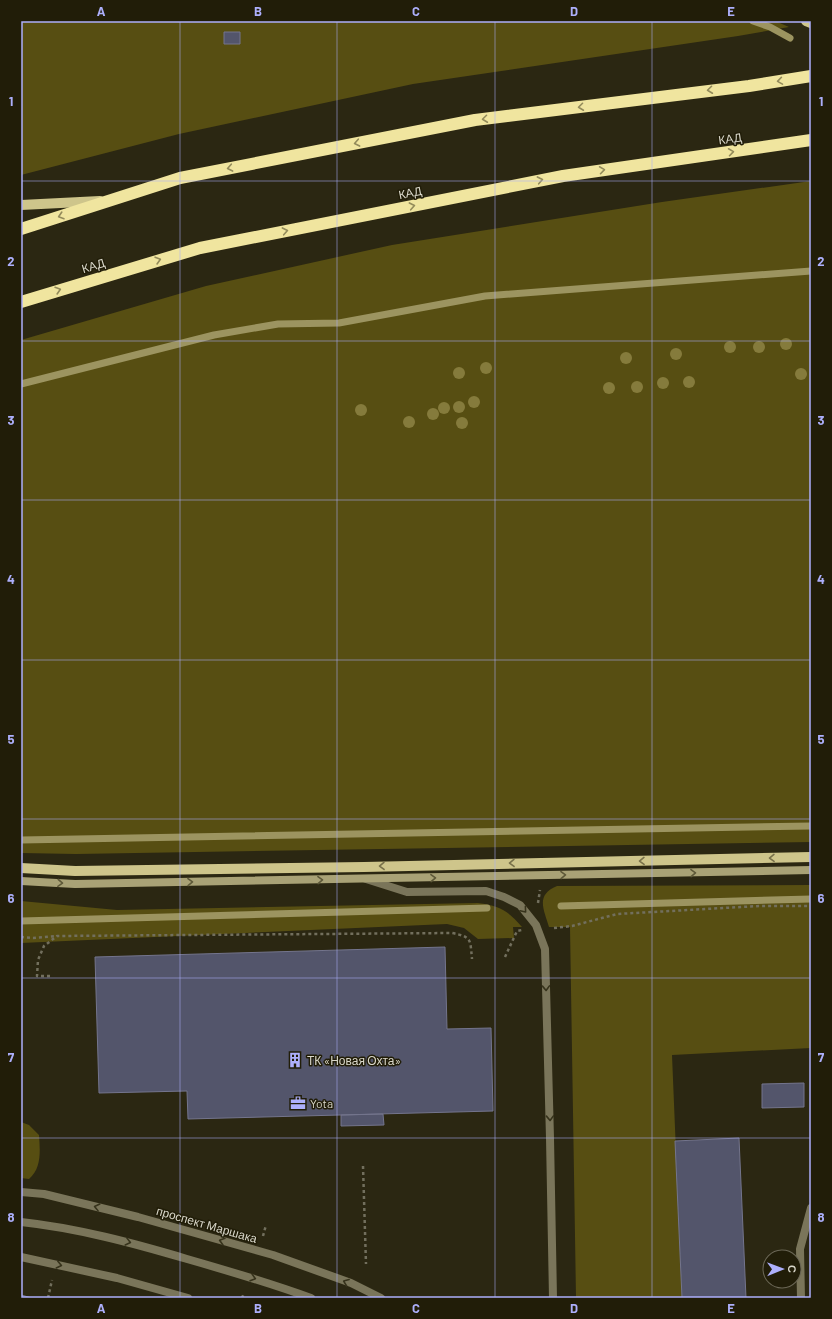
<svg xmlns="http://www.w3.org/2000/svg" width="832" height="1319" viewBox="0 0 832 1319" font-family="Barlow,sans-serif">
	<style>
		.green { fill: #574e12 }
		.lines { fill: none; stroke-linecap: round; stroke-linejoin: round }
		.stream { stroke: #9c9460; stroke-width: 7 }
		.building { fill: #53556b; stroke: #74758d }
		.path { stroke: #726f5d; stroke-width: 2.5; stroke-dasharray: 3 3; stroke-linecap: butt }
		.lane { stroke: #7a755a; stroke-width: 8 }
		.street { stroke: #7a755a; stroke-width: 8 }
		.secondary { stroke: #a9a276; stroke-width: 8 }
		.primary { stroke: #cec58b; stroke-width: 10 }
		.highway { stroke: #f0e59f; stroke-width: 12 }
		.tree { fill: #857b3c }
		.oneway { stroke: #938b5b }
		.oneway2 { stroke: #78714a }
		.oneway3 { stroke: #5e5939 }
		.oneway4 { stroke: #37331c }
		.grid { fill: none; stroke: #adaffb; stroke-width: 1; stroke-opacity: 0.55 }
		.labels { text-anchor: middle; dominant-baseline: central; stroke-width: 3; stroke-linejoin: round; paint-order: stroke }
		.street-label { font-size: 12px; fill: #d9d7ca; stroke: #211d08 }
		.poi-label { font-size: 12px; fill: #d9d7ca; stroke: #211d08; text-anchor: start }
		.neatline { fill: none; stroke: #adaffb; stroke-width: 1.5 }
		.grid-label { font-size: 13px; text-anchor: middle; font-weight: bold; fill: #adaffb }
	</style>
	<rect width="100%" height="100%" fill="#2b2712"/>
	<path class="green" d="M 21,21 L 775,21 L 789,27 L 738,36 L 413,84 L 179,134 L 21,175 Z
		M 811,181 L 811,842 L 76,854 L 21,853 L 21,340 L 206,286 L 392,245 L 662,202 Z
		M 811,885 L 811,1048 L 672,1055 L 682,1298 L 576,1298 L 570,927 L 549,927 C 544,910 535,895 557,886 Z
		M 21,901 L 117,910 L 478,903 C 500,906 507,910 522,927 L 513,927 L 514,938 L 478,939 L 464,928 L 447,924 L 21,943 Z
		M 21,1122 L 29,1125 L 39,1135 C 40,1150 42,1168 29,1179 L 21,1178 Z"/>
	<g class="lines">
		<path class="stream" d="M 753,21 L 770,27 L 790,38
			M 21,384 L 214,335 L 278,324 L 339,323 L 485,296 L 811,271
			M 21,840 L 811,826
			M 561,906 L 811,899
			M 21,921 L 487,908"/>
	</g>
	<path class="building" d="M 224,32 L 240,32 L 240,44 L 224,44 Z
		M 445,947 L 447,1029 L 491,1028 L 493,1111 L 188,1119 L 187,1091 L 99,1093 L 95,957 Z
		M 804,1083 L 804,1107 L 762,1108 L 762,1084 Z
		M 383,1114 L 384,1125 L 341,1126 L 341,1115 Z
		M 739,1138 L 746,1298 L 682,1298 L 675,1141 Z
		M 21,1295 L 32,1298 L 21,1298 Z"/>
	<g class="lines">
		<path class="path" d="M 538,903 L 540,890
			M 554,928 L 572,926 L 617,914 L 759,906 L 811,906
			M 21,937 L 33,938 L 56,936
			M 505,957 L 517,931 L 522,930
			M 50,976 L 37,976 L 38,960 L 44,946 L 57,936 L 452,933 C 472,937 470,939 472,959
			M 363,1166 L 366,1264
			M 263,1236 L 266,1225
			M 48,1298 L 52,1280
			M 242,1298 L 244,1293"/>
		<path class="lane" d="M 801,1298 L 800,1249 L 811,1208"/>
		<path class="street" d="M 366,879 L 407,892 L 486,891 L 504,897 L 520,905 L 536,925 L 545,949 L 550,1138 L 553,1298
			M 21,1192 L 44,1194 L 138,1217 L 273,1255 L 351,1283 L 381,1298
			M 21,1222 C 77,1228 133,1243 187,1259 C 229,1271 270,1283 311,1298
			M 21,1257 L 117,1278 L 188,1298"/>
		<path class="secondary" d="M 21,881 L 75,884 L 811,870"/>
		<path class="primary" d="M 806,21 L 811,23
			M 21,205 L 100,201
			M 21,868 L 75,871 L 364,867 L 811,857"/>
		<path class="highway" d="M 21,229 L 180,178 L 475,120 L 749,86 L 811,76
			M 21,302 L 200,248 L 563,176 L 811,140"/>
	</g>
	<g class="tree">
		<circle cx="786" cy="344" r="6"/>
		<circle cx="730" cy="347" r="6"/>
		<circle cx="759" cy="347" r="6"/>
		<circle cx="676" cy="354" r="6"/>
		<circle cx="626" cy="358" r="6"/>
		<circle cx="486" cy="368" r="6"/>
		<circle cx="459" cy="373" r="6"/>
		<circle cx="801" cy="374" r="6"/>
		<circle cx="689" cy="382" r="6"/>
		<circle cx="663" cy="383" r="6"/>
		<circle cx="637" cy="387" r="6"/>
		<circle cx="609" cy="388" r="6"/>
		<circle cx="474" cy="402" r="6"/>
		<circle cx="459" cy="407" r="6"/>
		<circle cx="444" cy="408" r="6"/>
		<circle cx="361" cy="410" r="6"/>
		<circle cx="433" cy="414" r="6"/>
		<circle cx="409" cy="422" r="6"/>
		<circle cx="462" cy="423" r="6"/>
	</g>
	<defs><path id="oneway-chevron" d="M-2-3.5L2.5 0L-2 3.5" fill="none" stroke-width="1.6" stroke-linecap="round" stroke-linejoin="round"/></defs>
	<g class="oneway">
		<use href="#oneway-chevron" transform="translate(780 81) rotate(171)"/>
		<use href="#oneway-chevron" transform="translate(710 90) rotate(173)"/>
		<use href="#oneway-chevron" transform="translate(581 107) rotate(173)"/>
		<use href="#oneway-chevron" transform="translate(485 119) rotate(173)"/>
		<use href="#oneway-chevron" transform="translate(357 143) rotate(169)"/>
		<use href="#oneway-chevron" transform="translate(731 152) rotate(-8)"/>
		<use href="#oneway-chevron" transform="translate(230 168) rotate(169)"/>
		<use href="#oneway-chevron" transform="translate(602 170) rotate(-8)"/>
		<use href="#oneway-chevron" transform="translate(540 180) rotate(-11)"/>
		<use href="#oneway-chevron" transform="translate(412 206) rotate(-11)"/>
		<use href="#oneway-chevron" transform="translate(61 216) rotate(162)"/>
		<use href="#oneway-chevron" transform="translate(285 231) rotate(-11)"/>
		<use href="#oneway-chevron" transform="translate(158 260) rotate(-16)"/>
		<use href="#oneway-chevron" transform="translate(58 290) rotate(-17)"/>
	</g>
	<g class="oneway2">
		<use href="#oneway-chevron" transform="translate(772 858) rotate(179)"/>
		<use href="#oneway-chevron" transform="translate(642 861) rotate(179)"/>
		<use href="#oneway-chevron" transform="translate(512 863) rotate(179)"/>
		<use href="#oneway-chevron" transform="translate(382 866) rotate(179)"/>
	</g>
	<g class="oneway3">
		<use href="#oneway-chevron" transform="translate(693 873) rotate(-1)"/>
		<use href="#oneway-chevron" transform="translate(563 875) rotate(-1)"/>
		<use href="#oneway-chevron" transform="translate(433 878) rotate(-1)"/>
		<use href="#oneway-chevron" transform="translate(320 880) rotate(-1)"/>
		<use href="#oneway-chevron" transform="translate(190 882) rotate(-1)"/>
		<use href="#oneway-chevron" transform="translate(60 883) rotate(3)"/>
	</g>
	<g class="oneway4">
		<use href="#oneway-chevron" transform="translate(524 910) rotate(50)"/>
		<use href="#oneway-chevron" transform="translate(546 988) rotate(88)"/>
		<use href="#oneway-chevron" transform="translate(550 1118) rotate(88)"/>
		<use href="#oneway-chevron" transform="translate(97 1207) rotate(-166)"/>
		<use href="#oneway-chevron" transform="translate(222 1241) rotate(-164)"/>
		<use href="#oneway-chevron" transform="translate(128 1242) rotate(14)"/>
		<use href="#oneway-chevron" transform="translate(59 1265) rotate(13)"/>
		<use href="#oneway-chevron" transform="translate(253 1278) rotate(16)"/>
		<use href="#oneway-chevron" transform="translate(346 1282) rotate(-159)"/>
	</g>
	<path class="grid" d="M 180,21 L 180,1298M 337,21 L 337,1298M 495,21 L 495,1298M 652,21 L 652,1298M 21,181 L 811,181M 21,341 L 811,341M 21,500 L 811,500M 21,660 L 811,660M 21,819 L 811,819M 21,978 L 811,978M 21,1138 L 811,1138"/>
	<defs>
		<g id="building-bare" transform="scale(1.2)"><path d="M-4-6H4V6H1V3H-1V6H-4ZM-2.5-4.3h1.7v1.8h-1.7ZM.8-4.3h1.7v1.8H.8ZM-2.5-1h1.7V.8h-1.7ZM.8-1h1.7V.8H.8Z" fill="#adaffb" stroke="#211d08" stroke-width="2.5" paint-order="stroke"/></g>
		<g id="office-bare" transform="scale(1.2)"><path d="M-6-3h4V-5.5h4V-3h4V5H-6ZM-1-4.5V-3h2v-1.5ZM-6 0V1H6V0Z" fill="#adaffb" stroke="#211d08" stroke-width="2.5" paint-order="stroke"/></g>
	</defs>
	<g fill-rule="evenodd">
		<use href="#building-bare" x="295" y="1060"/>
		<use href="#office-bare" x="298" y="1103"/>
	</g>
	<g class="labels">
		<g class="street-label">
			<text transform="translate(730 138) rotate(-8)">КАД</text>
			<text transform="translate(410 192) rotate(-11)">КАД</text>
			<text transform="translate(93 265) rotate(-17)">КАД</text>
			<text transform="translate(207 1224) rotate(16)">проспект Маршака</text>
		</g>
		<g class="poi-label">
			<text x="307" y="1060">ТК «Новая Охта»</text>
			<text x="310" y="1103">Yota</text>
		</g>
	</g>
	<rect width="832" height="1319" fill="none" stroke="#211d08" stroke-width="44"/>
	<g transform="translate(782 1269) rotate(89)"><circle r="19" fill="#211d08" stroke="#6b6756"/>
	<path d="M0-3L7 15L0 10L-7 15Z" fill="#adaffb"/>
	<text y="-6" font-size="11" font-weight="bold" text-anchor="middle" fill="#d9d7ca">С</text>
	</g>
	<rect x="22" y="22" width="788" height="1275" class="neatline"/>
	<g class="grid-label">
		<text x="101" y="16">A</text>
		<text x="258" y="16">B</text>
		<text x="416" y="16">C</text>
		<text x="574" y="16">D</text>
		<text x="731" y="16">E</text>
		<text x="11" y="106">1</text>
		<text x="821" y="106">1</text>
		<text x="11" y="266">2</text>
		<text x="821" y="266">2</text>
		<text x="11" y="425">3</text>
		<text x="821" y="425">3</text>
		<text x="11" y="584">4</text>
		<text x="821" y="584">4</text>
		<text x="11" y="744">5</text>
		<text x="821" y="744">5</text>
		<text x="11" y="903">6</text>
		<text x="821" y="903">6</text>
		<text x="11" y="1062">7</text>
		<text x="821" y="1062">7</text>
		<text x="11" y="1222">8</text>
		<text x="821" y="1222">8</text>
		<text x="101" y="1313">A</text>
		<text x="258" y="1313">B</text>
		<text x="416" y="1313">C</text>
		<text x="574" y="1313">D</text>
		<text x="731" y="1313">E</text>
	</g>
</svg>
